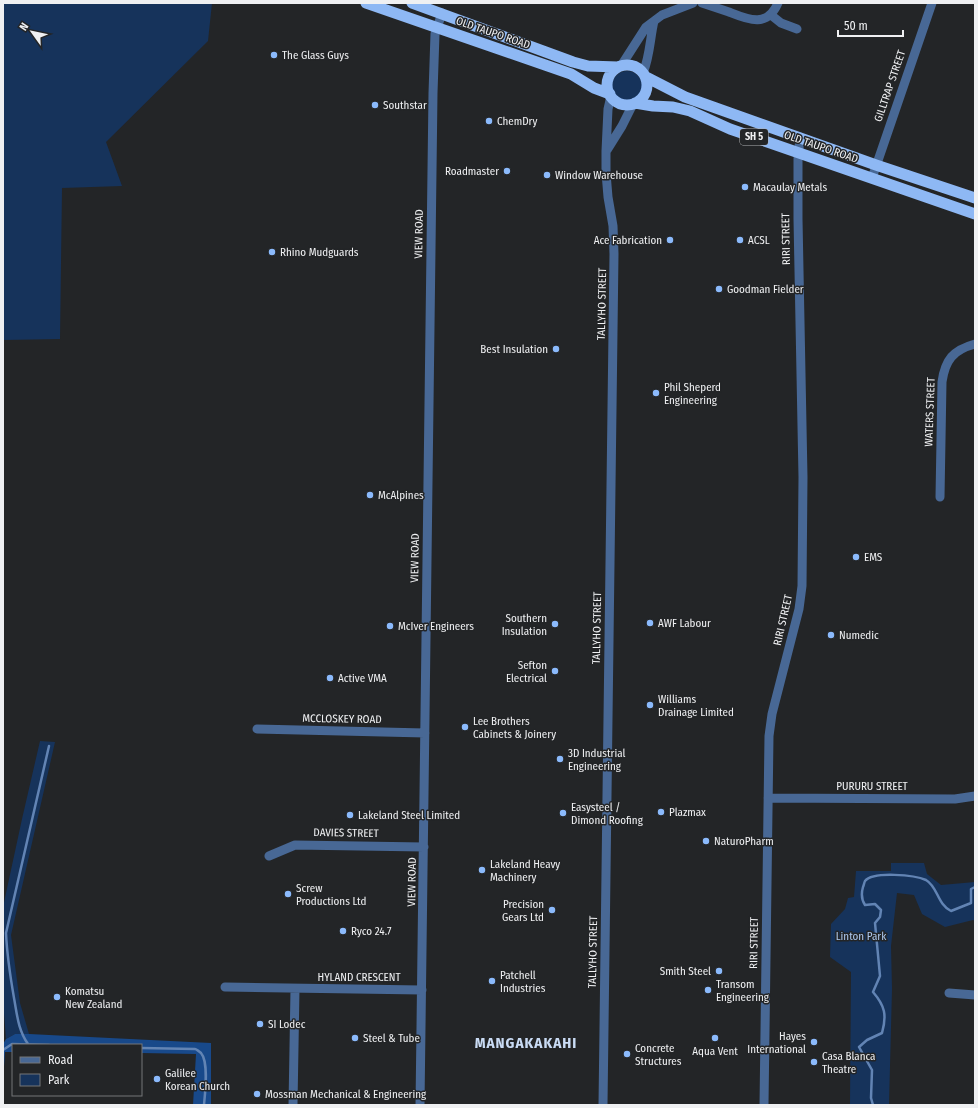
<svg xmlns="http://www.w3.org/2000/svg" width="978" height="1108" viewBox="0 0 978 1108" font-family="'Fira Sans Condensed',sans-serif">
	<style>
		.green { fill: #16335b }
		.forest { fill: #18498a }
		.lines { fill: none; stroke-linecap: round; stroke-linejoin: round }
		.stream { stroke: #6284b4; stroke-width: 2.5 }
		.minor { stroke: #486895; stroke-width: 9 }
		.trunk { stroke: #8eb8f4; stroke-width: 11 }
		.poi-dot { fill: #8bbafc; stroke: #232527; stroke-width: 1.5 }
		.labels { text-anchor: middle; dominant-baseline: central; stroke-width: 3; stroke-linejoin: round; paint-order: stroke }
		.shield { fill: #232527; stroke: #b2b3b5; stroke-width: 1 }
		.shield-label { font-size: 10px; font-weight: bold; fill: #eff0f2 }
		.street-label { font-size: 11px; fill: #eff0f2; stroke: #232527 }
		.poi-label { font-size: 11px; fill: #eff0f2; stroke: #232527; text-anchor: start }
		.park-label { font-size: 11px; fill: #adc8ed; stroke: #232527 }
		.district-label { font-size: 15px; font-weight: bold; letter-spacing: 1px; fill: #c9dbf4; stroke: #232527 }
	</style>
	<rect width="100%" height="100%" fill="#232527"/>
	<path class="green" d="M 3,3 L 212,3 L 208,41 L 106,142 L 122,186 L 62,188 L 60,339 L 3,340 Z
		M612 86a15 15 0 1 1 30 0a15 15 0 1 1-30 0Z
		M 40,741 L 55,742 L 11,935 L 20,1003 L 29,1034 L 15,1034 L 6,1039 L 3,1000 L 3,907 L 22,819 Z
		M 891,863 L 924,863 L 927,874 L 941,885 L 975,882 L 975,921 L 973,920 L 945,927 L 922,914 L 914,895 L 897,893 L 891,946 L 892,989 L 889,1105 L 850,1105 L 851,972 L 830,957 L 831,924 L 845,909 L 848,898 L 854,897 L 856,871 L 891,871 Z"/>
	<path class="forest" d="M 15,1034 L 29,1034 L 211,1043 L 211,1105 L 193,1105 L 196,1054 L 141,1053 L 141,1045 L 13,1045 L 13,1052 L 5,1052 L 3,1081 L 3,1044 L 6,1039 Z"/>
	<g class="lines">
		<path class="stream" d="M 28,1044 C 18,1030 17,1014 14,998 C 10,975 7,955 6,933 L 49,746
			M 141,1048 L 195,1049 C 196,1049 200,1052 201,1053 C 209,1062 205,1093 204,1105
			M 3,1050 L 12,1044 L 49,1045
			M 873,1105 L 871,1098 L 872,1070 L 859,1047 L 867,1040 L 882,1033 C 887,1015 885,1006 873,992 L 880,976 L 875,923 L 880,917 L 881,910 L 875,904 L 865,905 C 861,899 861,894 863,887 C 864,885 864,883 865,881 C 873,871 915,875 926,880 C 938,887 937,904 951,911 L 971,903 L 971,889 L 975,887"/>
		<path class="minor" d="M 702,3 C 711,6 720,9 729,12 C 749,20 767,28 778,3
			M 771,15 L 781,23 L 797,29
			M 621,66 L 646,27 L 662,15 L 693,3
			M 643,73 C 650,56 650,38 654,21
			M 607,150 L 622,126 L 633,104
			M 872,178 L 932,3
			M 940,497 L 942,382 C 945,360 953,350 975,344
			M 257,729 L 425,733
			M 768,798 L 955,799 L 975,796
			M 269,856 L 295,845 L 424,847
			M 225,987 L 422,990
			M 949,993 L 975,995
			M 293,1105 L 295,989
			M 420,1105 L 433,93 L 435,34 L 442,13
			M 603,1105 L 614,254 L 613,226 L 608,197 L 606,173 L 606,151 L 608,109 L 611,96
			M 764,1105 L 769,736 L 772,714 L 799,609 L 802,586 L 803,477 L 798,219 L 798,159 L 800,137"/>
		<path class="trunk" d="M 366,3 L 571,74 L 594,88 L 610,94
			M 412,3 L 573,62 L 588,66 L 618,67
			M607 85a20 20 0 1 1 40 0a20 20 0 1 1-40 0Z
			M 646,77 L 685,97 L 876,165 L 975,198
			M 635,103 L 653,106 L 673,107 L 690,111 L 730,129 L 975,214"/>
	</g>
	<g class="poi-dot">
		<circle cx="274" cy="55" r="4"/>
		<circle cx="375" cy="105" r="4"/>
		<circle cx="489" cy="121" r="4"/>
		<circle cx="507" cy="171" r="4"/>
		<circle cx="547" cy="175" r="4"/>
		<circle cx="745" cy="187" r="4"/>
		<circle cx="670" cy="240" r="4"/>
		<circle cx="740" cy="240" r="4"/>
		<circle cx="272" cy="252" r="4"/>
		<circle cx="719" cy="289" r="4"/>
		<circle cx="556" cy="349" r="4"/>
		<circle cx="656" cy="393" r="4"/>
		<circle cx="370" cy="495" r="4"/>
		<circle cx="856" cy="557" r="4"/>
		<circle cx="650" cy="623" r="4"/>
		<circle cx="555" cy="624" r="4"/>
		<circle cx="390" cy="626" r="4"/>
		<circle cx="831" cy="635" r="4"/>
		<circle cx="555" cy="671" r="4"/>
		<circle cx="330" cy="678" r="4"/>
		<circle cx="650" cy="705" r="4"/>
		<circle cx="465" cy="727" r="4"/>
		<circle cx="560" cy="759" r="4"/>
		<circle cx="661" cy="812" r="4"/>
		<circle cx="563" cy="813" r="4"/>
		<circle cx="350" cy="815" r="4"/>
		<circle cx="706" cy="841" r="4"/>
		<circle cx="482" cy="870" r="4"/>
		<circle cx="288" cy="894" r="4"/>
		<circle cx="552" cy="910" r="4"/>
		<circle cx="343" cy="931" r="4"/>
		<circle cx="719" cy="971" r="4"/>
		<circle cx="492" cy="981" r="4"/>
		<circle cx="708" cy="990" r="4"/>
		<circle cx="57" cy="997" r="4"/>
		<circle cx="260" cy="1024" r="4"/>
		<circle cx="355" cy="1038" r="4"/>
		<circle cx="715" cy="1038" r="4"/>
		<circle cx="814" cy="1042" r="4"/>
		<circle cx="627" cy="1054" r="4"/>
		<circle cx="814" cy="1062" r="4"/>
		<circle cx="157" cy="1079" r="4"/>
		<circle cx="257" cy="1094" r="4"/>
	</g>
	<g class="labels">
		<rect class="shield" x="740" y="129" width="28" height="16" rx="3"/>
		<g class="shield-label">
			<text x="754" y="137">SH 5</text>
		</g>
		<g class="street-label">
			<text transform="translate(493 33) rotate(19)">OLD TAUPO ROAD</text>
			<text transform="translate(890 86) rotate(-71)">GILLTRAP STREET</text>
			<text transform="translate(821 147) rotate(19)">OLD TAUPO ROAD</text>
			<text transform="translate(419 234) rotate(-89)">VIEW ROAD</text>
			<text transform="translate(786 239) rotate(-91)">RIRI STREET</text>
			<text transform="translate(602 304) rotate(-89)">TALLYHO STREET</text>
			<text transform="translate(930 412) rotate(-88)">WATERS STREET</text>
			<text transform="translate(415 558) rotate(-89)">VIEW ROAD</text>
			<text transform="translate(783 620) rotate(-77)">RIRI STREET</text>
			<text transform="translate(597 628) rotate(-89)">TALLYHO STREET</text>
			<text transform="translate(342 719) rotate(1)">MCCLOSKEY ROAD</text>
			<text x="872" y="786">PURURU STREET</text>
			<text transform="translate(346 833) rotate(1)">DAVIES STREET</text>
			<text transform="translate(412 882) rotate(-89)">VIEW ROAD</text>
			<text transform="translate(754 943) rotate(-89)">RIRI STREET</text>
			<text transform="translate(593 952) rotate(-89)">TALLYHO STREET</text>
			<text x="359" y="977">HYLAND CRESCENT</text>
		</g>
		<g class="poi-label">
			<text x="282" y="55">The Glass Guys</text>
			<text x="383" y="105">Southstar</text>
			<text x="497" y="121">ChemDry</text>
			<text x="499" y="171" text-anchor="end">Roadmaster</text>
			<text x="555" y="175">Window Warehouse</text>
			<text x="753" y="187">Macaulay Metals</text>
			<text x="662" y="240" text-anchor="end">Ace Fabrication</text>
			<text x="748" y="240">ACSL</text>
			<text x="280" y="252">Rhino Mudguards</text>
			<text x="727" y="289">Goodman Fielder</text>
			<text x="548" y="349" text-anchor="end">Best Insulation</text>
			<text x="664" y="387">Phil Sheperd<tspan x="664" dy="13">Engineering</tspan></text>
			<text x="378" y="495">McAlpines</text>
			<text x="864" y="557">EMS</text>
			<text x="547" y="618" text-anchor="end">Southern<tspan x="547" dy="13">Insulation</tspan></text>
			<text x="658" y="623">AWF Labour</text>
			<text x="398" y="626">McIver Engineers</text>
			<text x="839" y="635">Numedic</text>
			<text x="547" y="665" text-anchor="end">Sefton<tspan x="547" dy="13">Electrical</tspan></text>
			<text x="338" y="678">Active VMA</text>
			<text x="658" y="699">Williams<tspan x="658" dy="13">Drainage Limited</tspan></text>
			<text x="473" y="721">Lee Brothers<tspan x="473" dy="13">Cabinets &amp; Joinery</tspan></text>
			<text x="568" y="753">3D Industrial<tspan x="568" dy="13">Engineering</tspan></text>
			<text x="571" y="807">Easysteel /<tspan x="571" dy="13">Dimond Roofing</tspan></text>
			<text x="669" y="812">Plazmax</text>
			<text x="358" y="815">Lakeland Steel Limited</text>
			<text x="714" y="841">NaturoPharm</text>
			<text x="490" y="864">Lakeland Heavy<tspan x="490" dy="13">Machinery</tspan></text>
			<text x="296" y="888">Screw<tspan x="296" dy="13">Productions Ltd</tspan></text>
			<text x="544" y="904" text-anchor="end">Precision<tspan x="544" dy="13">Gears Ltd</tspan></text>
			<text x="351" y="931">Ryco 24.7</text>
			<text x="711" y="971" text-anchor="end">Smith Steel</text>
			<text x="500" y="975">Patchell<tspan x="500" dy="13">Industries</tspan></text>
			<text x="716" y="984">Transom<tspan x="716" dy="13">Engineering</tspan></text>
			<text x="65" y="991">Komatsu<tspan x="65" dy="13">New Zealand</tspan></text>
			<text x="268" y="1024">SI Lodec</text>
			<text x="806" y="1036" text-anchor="end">Hayes<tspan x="806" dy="13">International</tspan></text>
			<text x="363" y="1038">Steel &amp; Tube</text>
			<text x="635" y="1048">Concrete<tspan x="635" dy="13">Structures</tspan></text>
			<text x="715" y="1051" text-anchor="middle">Aqua Vent</text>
			<text x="822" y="1056">Casa Blanca<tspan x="822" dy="13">Theatre</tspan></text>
			<text x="165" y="1073">Galilee<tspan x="165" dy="13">Korean Church</tspan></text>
			<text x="265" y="1094">Mossman Mechanical &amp; Engineering</text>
		</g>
		<g class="park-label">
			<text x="861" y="936">Linton Park</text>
		</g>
		<g class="district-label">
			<text x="526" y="1043">MANGAKAKAHI</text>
		</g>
	</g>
	<rect width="978" height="1108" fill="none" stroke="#eff0f2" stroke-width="8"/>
	<rect x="12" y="1044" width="130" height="52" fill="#232527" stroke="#757678"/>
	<rect x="20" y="1057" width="20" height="6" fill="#486895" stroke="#757678"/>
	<text x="48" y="1064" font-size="12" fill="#eff0f2">Road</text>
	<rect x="20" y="1074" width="20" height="12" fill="#16335b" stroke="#757678"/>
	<text x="48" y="1084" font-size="12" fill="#eff0f2">Park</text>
	<g transform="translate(32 32) rotate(303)" stroke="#232527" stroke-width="3" paint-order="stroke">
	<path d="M0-3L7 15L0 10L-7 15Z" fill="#eff0f2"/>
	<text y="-6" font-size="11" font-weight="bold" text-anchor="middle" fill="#eff0f2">N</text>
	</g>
	<path d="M838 30v6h65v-6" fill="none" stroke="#eff0f2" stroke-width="2"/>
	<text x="844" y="30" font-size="12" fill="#eff0f2" stroke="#232527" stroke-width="3" paint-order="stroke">50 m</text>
</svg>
